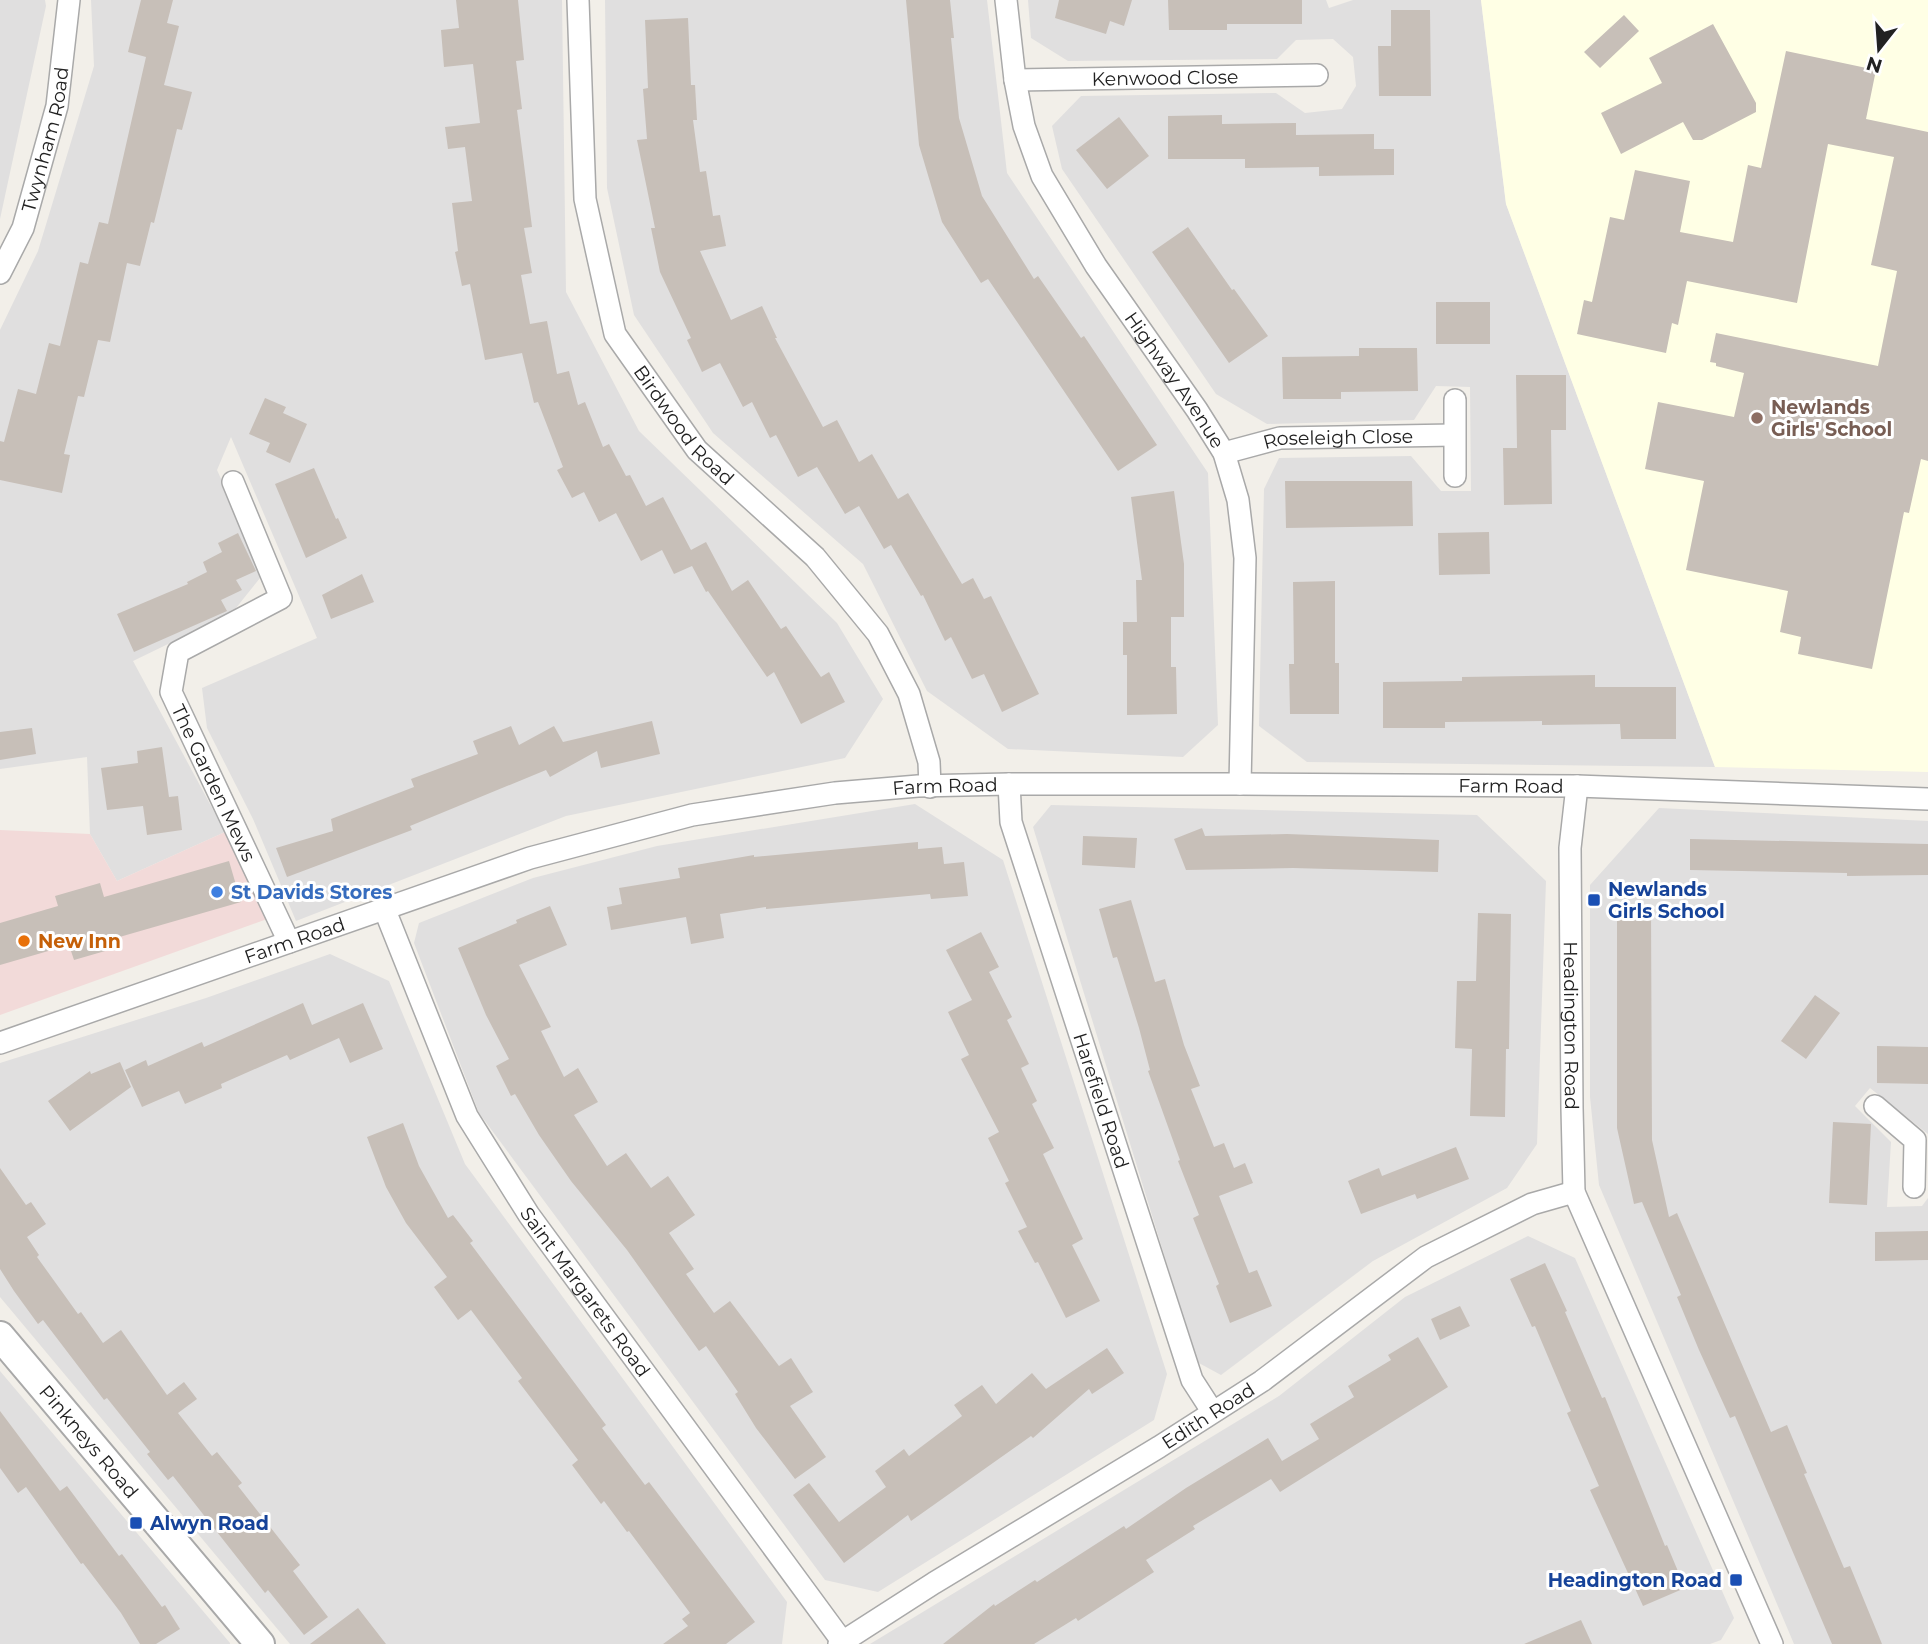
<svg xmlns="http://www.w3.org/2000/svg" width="1928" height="1644" viewBox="0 0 1928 1644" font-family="Montserrat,sans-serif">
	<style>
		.residential { fill: #e0dfdf }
		.commercial { fill: #f2dad9 }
		.education { fill: #ffffe5 }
		.building { fill: #c7bfb8 }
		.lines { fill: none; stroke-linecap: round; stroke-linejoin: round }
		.minor-casing { stroke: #a9a9a9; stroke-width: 24 }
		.tertiary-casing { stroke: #a9a9a9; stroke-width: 32 }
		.minor { stroke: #fff; stroke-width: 21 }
		.tertiary { stroke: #fff; stroke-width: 28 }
		.education-dot { fill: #8d6e63; stroke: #fff; stroke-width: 2.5 }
		.shop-dot { fill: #3f7fe0; stroke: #fff; stroke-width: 2.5 }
		.transit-dot { fill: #1a4fb4; stroke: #fff; stroke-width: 2.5 }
		.food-dot { fill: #e8710a; stroke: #fff; stroke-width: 2.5 }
		.labels { text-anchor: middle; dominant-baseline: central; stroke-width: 6; stroke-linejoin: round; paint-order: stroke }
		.street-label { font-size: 19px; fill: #222; stroke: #fff }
		.education-label { font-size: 19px; font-weight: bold; fill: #785e54; stroke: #fff; text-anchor: start }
		.transit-label { font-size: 19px; font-weight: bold; fill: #164399; stroke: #fff; text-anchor: start }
		.shop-label { font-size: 19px; font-weight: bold; fill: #366cbe; stroke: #fff; text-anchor: start }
		.food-label { font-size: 19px; font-weight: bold; fill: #c56008; stroke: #fff; text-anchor: start }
	</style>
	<rect width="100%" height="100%" fill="#f2efe9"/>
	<path class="residential" d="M 0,0 L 45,0 L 46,6 L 0,219 Z
		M 91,0 L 562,0 L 566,292 L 639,431 L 837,623 L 883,699 L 845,758 L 566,816 L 296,921 L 253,819 L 207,728 L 202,688 L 317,638 L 231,437 L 217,470 L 264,573 L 232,613 L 133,661 L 225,832 L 117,881 L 90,834 L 87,757 L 0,769 L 0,330 L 38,251 L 94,66 Z
		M 605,0 L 987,0 L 1007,173 L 1208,473 L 1218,725 L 1183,757 L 1008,749 L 927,691 L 863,564 L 713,433 L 634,315 L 607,188 Z
		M 1028,0 L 1326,0 L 1329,8 L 1353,0 L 1481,0 L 1506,204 L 1715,767 L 1307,762 L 1259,726 L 1264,489 L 1279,458 L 1411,456 L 1441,491 L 1471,491 L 1470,387 L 1436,386 L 1414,420 L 1267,424 L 1216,394 L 1062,169 L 1052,126 L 1081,96 L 1276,93 L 1305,113 L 1342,109 L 1356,86 L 1353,57 L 1333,39 L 1296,40 L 1277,59 L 1068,61 L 1031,38 Z
		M 915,804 L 1003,860 L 1167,1374 L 1154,1420 L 878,1592 L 825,1580 L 479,1113 L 414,943 L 419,923 L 533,878 L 657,846 Z
		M 1051,805 L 1477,815 L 1546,881 L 1537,1144 L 1507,1188 L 1373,1261 L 1221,1375 L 1197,1362 L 1033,827 Z
		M 1659,808 L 1928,821 L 1928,1134 L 1870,1088 L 1855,1106 L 1891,1142 L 1887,1207 L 1922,1206 L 1928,1198 L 1928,1644 L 1794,1644 L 1599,1185 L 1590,1097 L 1590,885 Z
		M 330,954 L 389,981 L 465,1164 L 787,1602 L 782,1644 L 290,1644 L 0,1297 L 0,1063 L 206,998 Z
		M 1528,1236 L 1575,1258 L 1734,1618 L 1721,1640 L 1710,1644 L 870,1644 L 1279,1396 L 1405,1297 Z
		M 0,1371 L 230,1643 L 230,1644 L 0,1644 Z"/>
	<path class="commercial" d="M 0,830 L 90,834 L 117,881 L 225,832 L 270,918 L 0,1015 Z"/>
	<path class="education" d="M 1481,0 L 1928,0 L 1928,772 L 1715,767 L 1506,204 Z"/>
	<path class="building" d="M 141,0 L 173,0 L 167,23 L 179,26 L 164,85 L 192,92 L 182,130 L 177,129 L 154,223 L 151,222 L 140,266 L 127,263 L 110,342 L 98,340 L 84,397 L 78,396 L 64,454 L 70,455 L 62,493 L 0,480 L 0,441 L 4,442 L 18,389 L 36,394 L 49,343 L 60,346 L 80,262 L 88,264 L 99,222 L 108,224 L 146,57 L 128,52 Z
		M 456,0 L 518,0 L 524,60 L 516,61 L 522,109 L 517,110 L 532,227 L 524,228 L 532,273 L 521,275 L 530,324 L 547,321 L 557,374 L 569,371 L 578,405 L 585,402 L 603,447 L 609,444 L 626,476 L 630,475 L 646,506 L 663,497 L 691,550 L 706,542 L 732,591 L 748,580 L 781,629 L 786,626 L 821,677 L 829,672 L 845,702 L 801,724 L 774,672 L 767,677 L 708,591 L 706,592 L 692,566 L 674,574 L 662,550 L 641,561 L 616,513 L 599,522 L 584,492 L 572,498 L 557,470 L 563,467 L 538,402 L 534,403 L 522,353 L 485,360 L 470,284 L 462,286 L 455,252 L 458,251 L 452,203 L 472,201 L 465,147 L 448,149 L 445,127 L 480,123 L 473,64 L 444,67 L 441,30 L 459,28 Z
		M 906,0 L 950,0 L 954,38 L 951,38 L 959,118 L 982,196 L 1034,279 L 1038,276 L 1081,338 L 1084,336 L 1157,445 L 1118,471 L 988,279 L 981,283 L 942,222 L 919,145 Z
		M 1059,0 L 1132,0 L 1124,26 L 1110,21 L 1106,34 L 1055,18 Z
		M 1168,0 L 1302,0 L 1302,24 L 1227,24 L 1227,30 L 1169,30 Z
		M 1391,10 L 1430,10 L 1431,96 L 1379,96 L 1378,46 L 1391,46 Z
		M 1624,15 L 1639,31 L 1600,68 L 1584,52 Z
		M 688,18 L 691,85 L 695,85 L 697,120 L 693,120 L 700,172 L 706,171 L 713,216 L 720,215 L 726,246 L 700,251 L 731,320 L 762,306 L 777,338 L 775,338 L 823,427 L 837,420 L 859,462 L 872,454 L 898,499 L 908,493 L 962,584 L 973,578 L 984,599 L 991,596 L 1039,694 L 1002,712 L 984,674 L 972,679 L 951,637 L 945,641 L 923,595 L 921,596 L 891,545 L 884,549 L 859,506 L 845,514 L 817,467 L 798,477 L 776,435 L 770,438 L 752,402 L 743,407 L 720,363 L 702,372 L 687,340 L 691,338 L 660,272 L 651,228 L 655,228 L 637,140 L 647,139 L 643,89 L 648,88 L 645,20 Z
		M 1713,24 L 1756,103 L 1756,112 L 1702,140 L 1693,140 L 1683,122 L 1621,154 L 1601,113 L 1662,83 L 1649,58 Z
		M 1786,51 L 1876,70 L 1866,119 L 1928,132 L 1928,461 L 1921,459 L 1909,513 L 1904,512 L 1872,669 L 1798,654 L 1801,637 L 1780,632 L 1788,591 L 1686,570 L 1704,481 L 1645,469 L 1658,402 L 1734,417 L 1744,373 L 1716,366 L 1716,363 L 1710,362 L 1716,333 L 1878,366 L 1897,271 L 1871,265 L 1894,157 L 1828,144 L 1797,303 L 1687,281 L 1678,325 L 1672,323 L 1666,353 L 1577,334 L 1584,300 L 1592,302 L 1610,217 L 1624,220 L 1635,170 L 1690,181 L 1680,232 L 1733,242 L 1748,165 L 1761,168 Z
		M 1222,115 L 1222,124 L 1296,123 L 1296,135 L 1374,134 L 1374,149 L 1394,149 L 1394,175 L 1319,176 L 1319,167 L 1245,168 L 1245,159 L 1168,159 L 1168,116 Z
		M 1119,117 L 1149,156 L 1107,189 L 1076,150 Z
		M 1188,227 L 1232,290 L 1234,289 L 1268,336 L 1229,363 L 1152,252 Z
		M 1436,302 L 1490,302 L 1490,344 L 1436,344 Z
		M 1359,348 L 1417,348 L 1418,391 L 1341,392 L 1341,399 L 1283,399 L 1282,357 L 1359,356 Z
		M 1516,375 L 1566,375 L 1566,430 L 1551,430 L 1552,504 L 1504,505 L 1503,448 L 1517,448 Z
		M 265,398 L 286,407 L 283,413 L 307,424 L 290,463 L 266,452 L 270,443 L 249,434 Z
		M 314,468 L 336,519 L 338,518 L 347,538 L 306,558 L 275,484 Z
		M 1285,481 L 1412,481 L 1413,526 L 1286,528 Z
		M 1174,491 L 1184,564 L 1184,617 L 1171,617 L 1171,667 L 1176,667 L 1177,714 L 1127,715 L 1127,655 L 1123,655 L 1123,622 L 1137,622 L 1136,580 L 1142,580 L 1131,497 Z
		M 1489,532 L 1490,574 L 1439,575 L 1438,533 Z
		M 238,533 L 256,571 L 236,580 L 242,590 L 221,600 L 227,611 L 134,652 L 117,614 L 188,584 L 187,582 L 207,572 L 203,562 L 222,552 L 218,543 Z
		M 362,574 L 374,602 L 331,619 L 322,595 Z
		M 1335,581 L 1335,663 L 1339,663 L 1339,714 L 1290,714 L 1289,664 L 1294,664 L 1293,582 Z
		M 1595,675 L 1595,687 L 1676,687 L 1676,739 L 1621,739 L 1620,724 L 1542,725 L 1542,721 L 1445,722 L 1445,728 L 1383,728 L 1383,682 L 1462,681 L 1462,677 Z
		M 652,721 L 660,754 L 601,768 L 597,751 L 550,777 L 546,770 L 410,826 L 412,830 L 287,877 L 276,848 L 333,831 L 331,819 L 414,787 L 411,779 L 478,754 L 473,741 L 511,726 L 519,745 L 554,726 L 563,742 Z
		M 32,728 L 36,754 L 0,760 L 0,732 Z
		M 162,747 L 169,797 L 178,796 L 182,830 L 147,835 L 143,806 L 107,810 L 101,768 L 138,763 L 137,751 Z
		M 1202,828 L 1205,836 L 1287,834 L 1439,840 L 1438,872 L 1293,868 L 1186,870 L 1174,839 Z
		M 1083,836 L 1137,838 L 1135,868 L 1082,865 Z
		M 1690,839 L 1928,844 L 1928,875 L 1847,876 L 1847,873 L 1690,870 Z
		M 918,842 L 918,849 L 942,847 L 944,864 L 964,862 L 968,896 L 931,899 L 930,894 L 766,909 L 766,907 L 720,914 L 724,938 L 691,944 L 686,917 L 611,930 L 607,907 L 622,904 L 619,888 L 680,878 L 678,868 L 754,855 L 754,857 Z
		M 229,861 L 241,902 L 116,938 L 119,947 L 74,960 L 69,945 L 0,965 L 0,923 L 58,906 L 55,896 L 100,883 L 104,897 Z
		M 1131,900 L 1155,982 L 1165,979 L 1184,1045 L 1200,1086 L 1191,1089 L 1214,1147 L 1224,1143 L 1234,1168 L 1245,1163 L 1253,1183 L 1219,1196 L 1249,1273 L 1257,1270 L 1272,1306 L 1230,1323 L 1216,1286 L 1219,1284 L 1193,1218 L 1199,1215 L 1178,1161 L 1180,1160 L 1148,1071 L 1150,1070 L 1139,1028 L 1117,957 L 1113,958 L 1099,909 Z
		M 550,906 L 567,945 L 519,965 L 551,1027 L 541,1031 L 564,1077 L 578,1068 L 598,1102 L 574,1115 L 607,1166 L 626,1153 L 651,1188 L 668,1176 L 695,1215 L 669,1233 L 694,1269 L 686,1274 L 714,1313 L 730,1301 L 779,1366 L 791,1358 L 813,1392 L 790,1406 L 826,1457 L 795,1479 L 756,1428 L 735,1394 L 738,1392 L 706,1346 L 699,1351 L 627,1250 L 571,1181 L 539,1135 L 515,1094 L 511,1096 L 496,1066 L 509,1059 L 486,1015 L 458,948 L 517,923 L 516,920 Z
		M 1617,908 L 1651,908 L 1652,1140 L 1669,1217 L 1677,1213 L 1771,1432 L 1787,1425 L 1807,1473 L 1804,1474 L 1844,1568 L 1850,1566 L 1882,1644 L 1832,1644 L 1735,1416 L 1730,1418 L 1699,1350 L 1677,1297 L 1681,1295 L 1642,1202 L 1634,1204 L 1617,1128 Z
		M 1478,913 L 1511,914 L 1509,1049 L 1506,1049 L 1505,1117 L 1470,1116 L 1472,1049 L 1455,1048 L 1457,981 L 1476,981 Z
		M 981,932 L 999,967 L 989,972 L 1012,1017 L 1007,1020 L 1029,1064 L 1021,1068 L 1037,1101 L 1032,1104 L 1054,1148 L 1043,1154 L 1083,1239 L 1072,1245 L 1100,1301 L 1066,1318 L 1038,1262 L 1035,1263 L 1018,1231 L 1027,1227 L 1005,1183 L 1009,1181 L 988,1138 L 999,1132 L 961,1059 L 969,1055 L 948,1012 L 972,1000 L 946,950 Z
		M 1815,995 L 1840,1013 L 1806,1059 L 1781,1041 Z
		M 303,1003 L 312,1025 L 363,1003 L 383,1049 L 350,1063 L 339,1038 L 290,1060 L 287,1055 L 221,1084 L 222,1088 L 185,1104 L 179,1091 L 142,1107 L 125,1070 L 146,1060 L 148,1066 L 202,1042 L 204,1047 Z
		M 1877,1046 L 1928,1047 L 1928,1084 L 1877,1083 Z
		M 120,1062 L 131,1087 L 70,1131 L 48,1101 L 90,1071 L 91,1074 Z
		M 1833,1122 L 1871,1124 L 1867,1205 L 1829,1203 Z
		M 403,1123 L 419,1166 L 448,1218 L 453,1215 L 473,1241 L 470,1243 L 606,1425 L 602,1428 L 645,1485 L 649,1482 L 755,1622 L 726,1644 L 663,1644 L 688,1626 L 682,1619 L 690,1613 L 629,1531 L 627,1532 L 604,1501 L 601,1504 L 572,1465 L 578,1460 L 518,1381 L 522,1378 L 471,1310 L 458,1320 L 434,1287 L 447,1277 L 406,1223 L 386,1187 L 367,1137 Z
		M 1456,1147 L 1469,1179 L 1417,1199 L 1415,1194 L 1361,1214 L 1348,1181 L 1379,1168 L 1382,1176 Z
		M 0,1168 L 26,1205 L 31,1202 L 46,1224 L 27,1237 L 39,1255 L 37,1257 L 78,1314 L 81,1312 L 103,1343 L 121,1330 L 167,1395 L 184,1382 L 197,1399 L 178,1413 L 212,1456 L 217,1452 L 242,1483 L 238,1486 L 300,1565 L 293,1571 L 328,1617 L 304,1635 L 268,1590 L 265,1593 L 173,1476 L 168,1480 L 147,1454 L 150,1452 L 107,1398 L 104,1400 L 43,1320 L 38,1324 L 14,1291 L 0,1269 Z
		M 1928,1231 L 1928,1260 L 1875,1261 L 1875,1232 Z
		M 1545,1263 L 1567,1311 L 1565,1312 L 1602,1398 L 1605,1397 L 1665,1546 L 1667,1545 L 1685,1588 L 1643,1606 L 1590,1490 L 1599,1486 L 1567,1413 L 1571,1411 L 1535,1326 L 1532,1327 L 1510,1279 Z
		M 1460,1306 L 1470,1326 L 1440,1340 L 1431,1319 Z
		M 1418,1337 L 1448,1387 L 1280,1492 L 1271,1479 L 1193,1526 L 1195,1529 L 1146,1560 L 1154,1572 L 1078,1621 L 1076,1618 L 1034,1644 L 943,1644 L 994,1604 L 995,1606 L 1035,1580 L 1037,1582 L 1124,1526 L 1126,1529 L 1186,1488 L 1268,1438 L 1282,1461 L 1319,1439 L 1310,1424 L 1354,1397 L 1348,1386 L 1391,1360 L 1388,1355 Z
		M 1107,1348 L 1124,1373 L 1092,1394 L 1089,1389 L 1033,1438 L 1031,1436 L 911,1521 L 908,1515 L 844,1563 L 793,1495 L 809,1483 L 839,1522 L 886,1487 L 875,1471 L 904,1449 L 909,1456 L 962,1416 L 954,1405 L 982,1385 L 996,1404 L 1032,1373 L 1046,1389 Z
		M 0,1411 L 60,1491 L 67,1486 L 119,1556 L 122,1554 L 162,1607 L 165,1605 L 180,1629 L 156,1644 L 140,1644 L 121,1613 L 83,1563 L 81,1564 L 26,1487 L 18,1493 L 0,1468 Z
		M 358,1608 L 386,1644 L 310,1644 Z
		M 1581,1620 L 1592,1644 L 1524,1644 Z"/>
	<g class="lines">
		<g class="minor-casing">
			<g id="minor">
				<path id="s1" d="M 578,0 L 585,199 L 615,334 L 697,450 L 815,557 L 878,634 L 909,694 L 929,762 L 930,787"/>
				<path id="s2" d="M 1006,0 L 1015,80 L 1024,126 L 1042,176 L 1096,266 L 1197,410 L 1224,453 L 1238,500 L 1245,558 L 1240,784"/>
				<path id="s3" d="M 1015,80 L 1317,75"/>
				<path id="s4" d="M 0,273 L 23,228 L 57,106 L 69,0"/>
				<path d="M 1455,400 L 1455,476"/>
				<path id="s5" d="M 1224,453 L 1280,438 L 1454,435"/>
				<path id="s6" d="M 233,482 L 281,598 L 178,652 L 171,692 L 289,942"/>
				<path id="s7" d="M 1009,784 L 1011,822 L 1192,1380 L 1212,1411"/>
				<path id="s8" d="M 1577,786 L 1570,848 L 1572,1108 L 1574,1192 L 1772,1644"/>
				<path id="s9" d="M 384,908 L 467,1116 L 529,1215 L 842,1641"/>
				<path id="s10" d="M 0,1043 L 530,858 L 692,815 L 835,793 L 918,786 L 1009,784 L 1240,784 L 1577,786 L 1928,799"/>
				<path d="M 1875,1106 L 1915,1140 L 1914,1187"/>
				<path id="s11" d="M 839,1644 L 934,1583 L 1159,1447 L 1262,1381 L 1426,1257 L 1532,1204 L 1574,1192"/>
			</g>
		</g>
		<g class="tertiary-casing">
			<g id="tertiary">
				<path id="s12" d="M 0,1336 L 260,1644"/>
			</g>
		</g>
		<use href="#minor" class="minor"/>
		<use href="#tertiary" class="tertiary"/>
	</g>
	<circle class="education-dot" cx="1757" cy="418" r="7"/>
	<circle class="shop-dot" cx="217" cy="892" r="7"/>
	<g class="transit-dot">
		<rect x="1587" y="893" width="14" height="14" rx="3.5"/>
		<rect x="129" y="1516" width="14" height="14" rx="3.5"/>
		<rect x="1729" y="1573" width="14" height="14" rx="3.5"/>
	</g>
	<circle class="food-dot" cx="24" cy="941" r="7"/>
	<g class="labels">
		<g class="street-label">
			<text stroke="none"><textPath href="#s3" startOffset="150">Kenwood Close</textPath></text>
			<text stroke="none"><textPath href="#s4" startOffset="142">Twynham Road</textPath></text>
			<text stroke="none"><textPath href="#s2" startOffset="424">Highway Avenue</textPath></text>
			<text stroke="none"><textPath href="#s1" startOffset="452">Birdwood Road</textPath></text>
			<text stroke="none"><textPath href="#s5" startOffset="116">Roseleigh Close</textPath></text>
			<text stroke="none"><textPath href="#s6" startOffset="383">The Garden Mews</textPath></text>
			<text stroke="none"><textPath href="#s10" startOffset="1550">Farm Road</textPath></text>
			<text stroke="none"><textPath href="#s10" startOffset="984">Farm Road</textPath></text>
			<text stroke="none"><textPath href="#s10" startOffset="312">Farm Road</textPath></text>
			<text stroke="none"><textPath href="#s8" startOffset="240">Headington Road</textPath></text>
			<text stroke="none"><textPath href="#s7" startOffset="331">Harefield Road</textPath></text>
			<text stroke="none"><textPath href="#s9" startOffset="436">Saint Margarets Road</textPath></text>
			<text stroke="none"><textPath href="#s11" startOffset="434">Edith Road</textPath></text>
			<text stroke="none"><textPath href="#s12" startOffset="138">Pinkneys Road</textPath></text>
		</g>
		<g class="education-label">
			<text x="1771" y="407">Newlands<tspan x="1771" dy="22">Girls' School</tspan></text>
		</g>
		<g class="transit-label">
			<text x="1608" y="889">Newlands<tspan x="1608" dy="22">Girls School</tspan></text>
			<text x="150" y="1523">Alwyn Road</text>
			<text x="1722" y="1580" text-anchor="end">Headington Road</text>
		</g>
		<g class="shop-label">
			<text x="231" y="892">St Davids Stores</text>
		</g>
		<g class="food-label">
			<text x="38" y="941">New Inn</text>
		</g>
	</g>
	<g transform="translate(1879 49) rotate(197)" stroke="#ffffff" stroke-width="5" paint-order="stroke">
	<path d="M0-5L12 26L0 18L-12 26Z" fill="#222222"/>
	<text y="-10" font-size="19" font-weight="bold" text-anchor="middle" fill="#222222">N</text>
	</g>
</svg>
